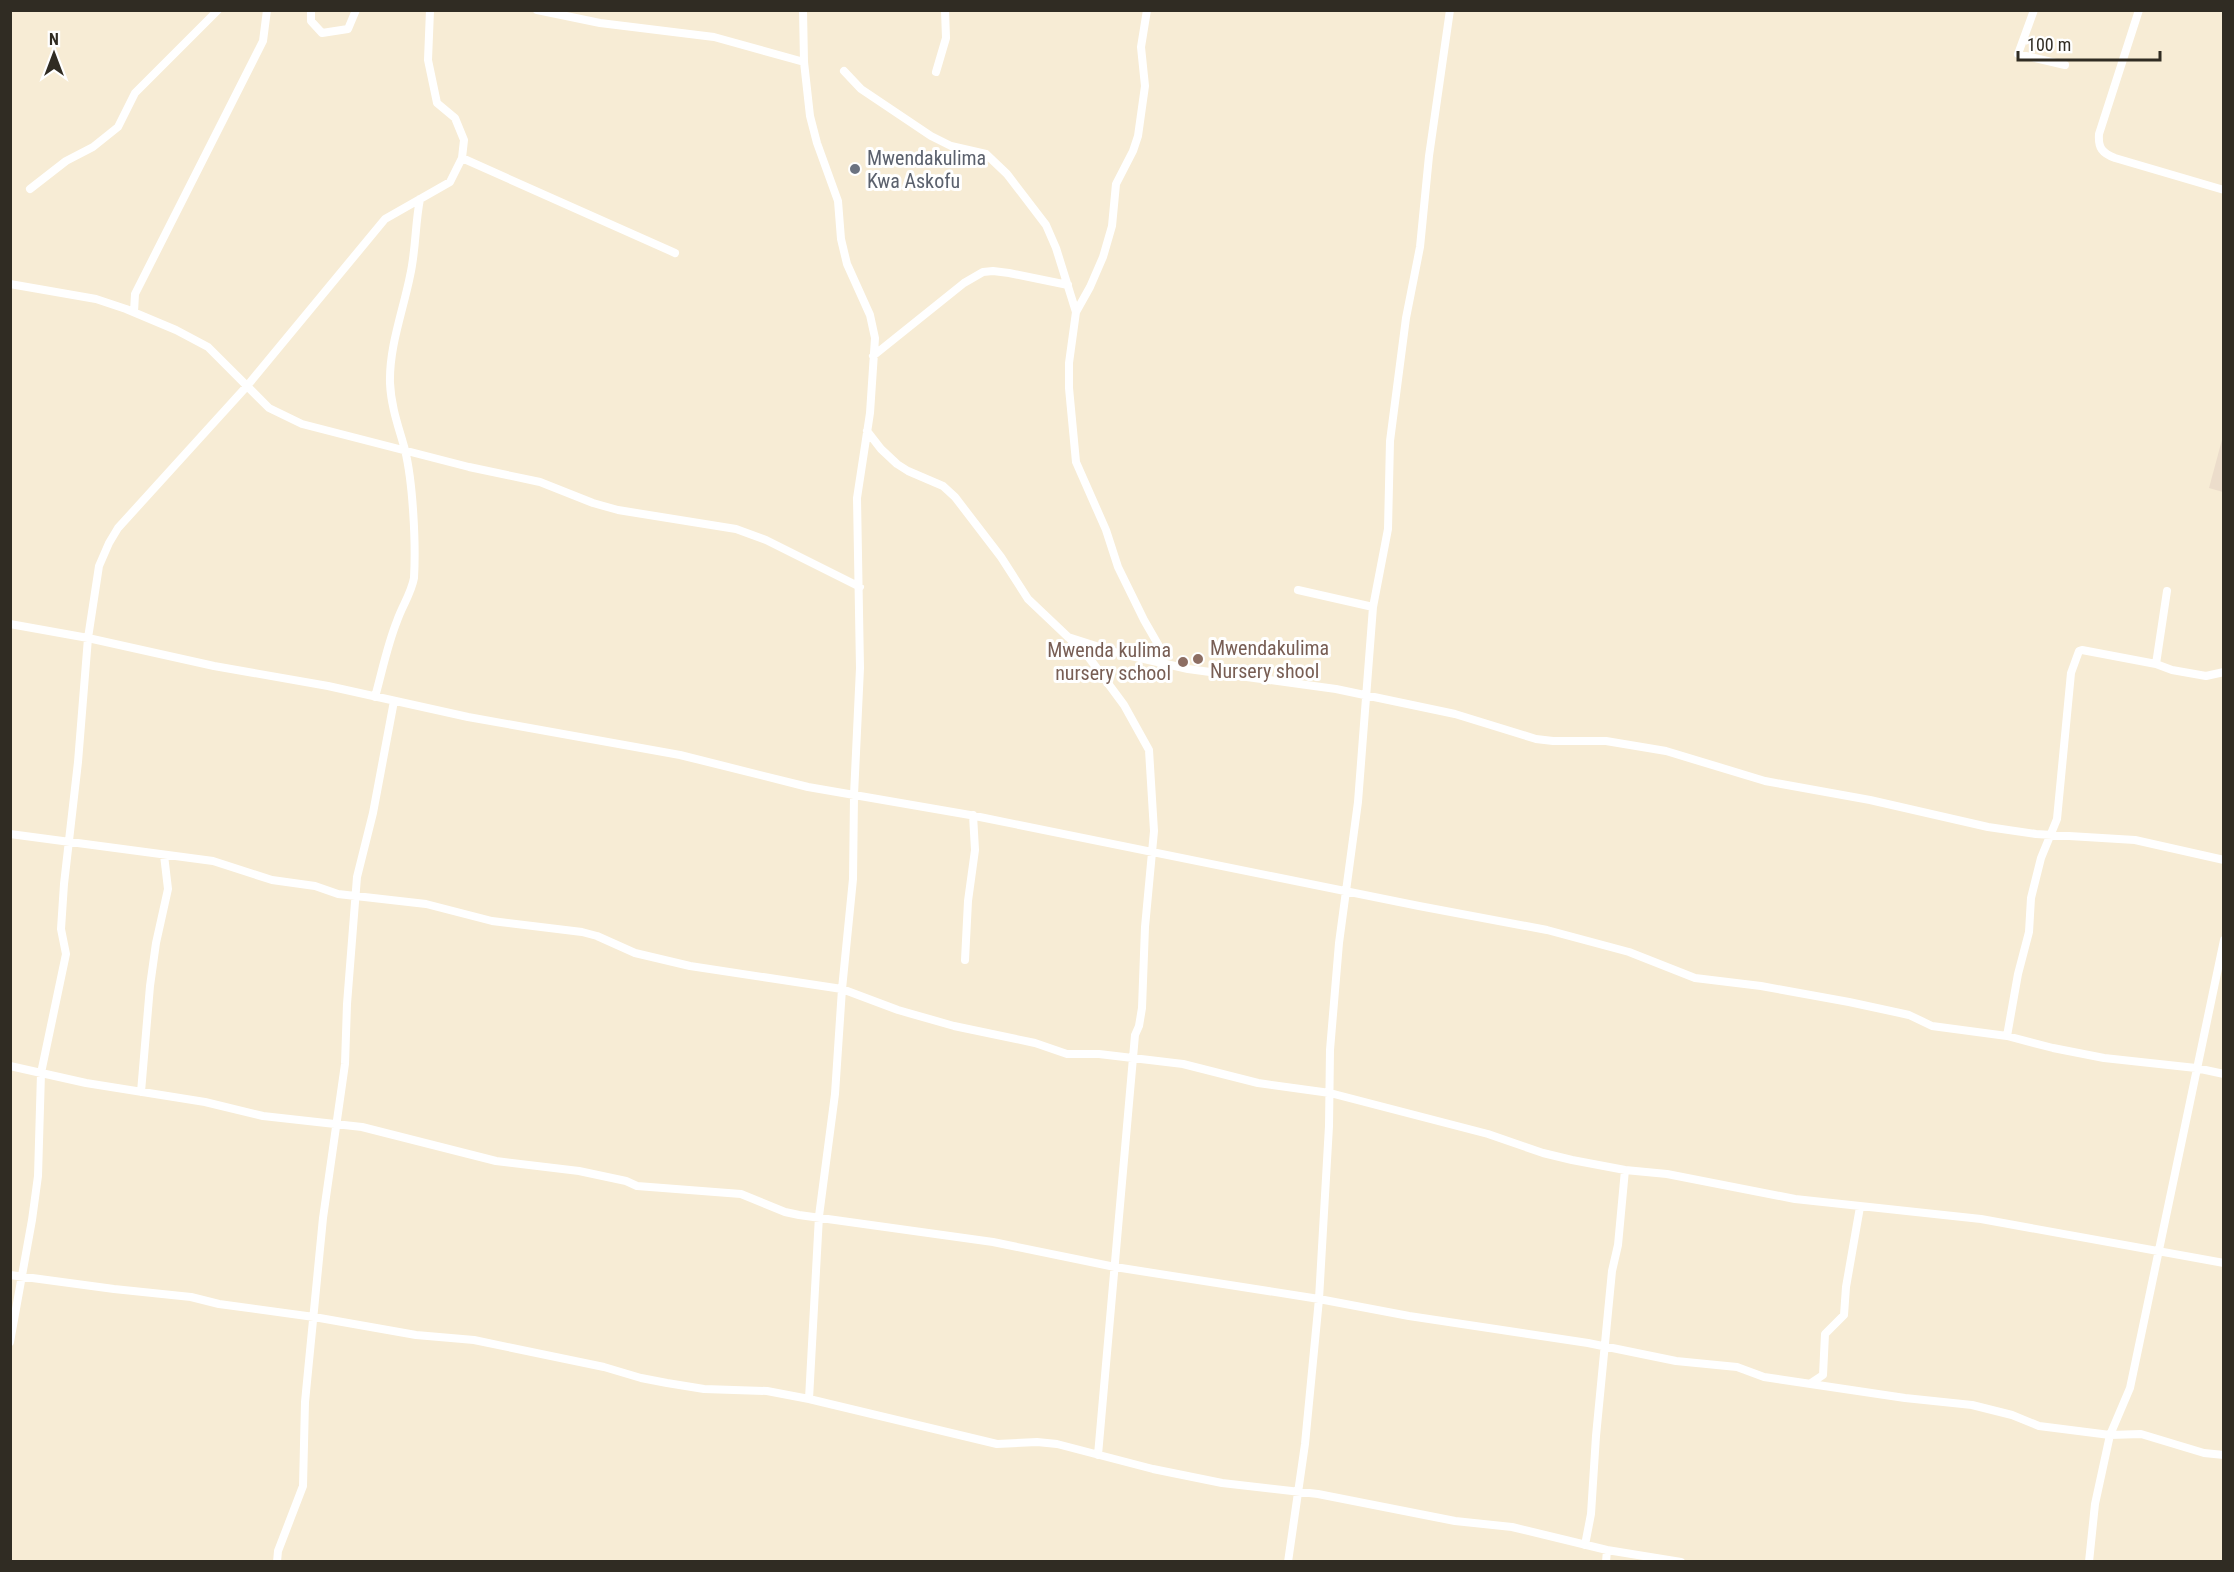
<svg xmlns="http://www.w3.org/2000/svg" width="2234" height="1572" viewBox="0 0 2234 1572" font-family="'Roboto Condensed',sans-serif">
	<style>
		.education { fill: #ecddcb }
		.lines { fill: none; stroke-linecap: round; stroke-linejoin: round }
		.street { stroke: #fff; stroke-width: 8 }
		.worship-dot { fill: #6b7280; stroke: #fff; stroke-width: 2 }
		.education-dot { fill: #8d6e63; stroke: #fff; stroke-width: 2 }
		.labels { text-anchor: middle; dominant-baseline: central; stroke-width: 6; stroke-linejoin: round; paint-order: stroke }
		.worship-label { font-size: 20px; fill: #5b616d; stroke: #fff; text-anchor: start }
		.education-label { font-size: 20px; fill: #785e54; stroke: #fff; text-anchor: start }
	</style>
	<rect width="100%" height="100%" fill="#f7ecd5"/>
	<path class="education" d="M 2223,436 L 2223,492 L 2209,488 Z"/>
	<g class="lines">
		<path class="street" d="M 311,10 L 311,21 L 322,33 L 348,29 L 356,10
			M 537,10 L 600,23 L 714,37 L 804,62
			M 803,10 L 804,62 L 810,116 L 817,143 L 838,201 L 841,239 L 847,264 L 870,315 L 875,338 L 870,413 L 857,498 L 860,668 L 854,795 L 853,879 L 842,989 L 835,1094 L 819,1216 L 809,1399
			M 2034,10 L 2018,54 L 2065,65
			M 2139,10 L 2099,134 C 2098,148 2102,153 2115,158 L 2224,190
			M 844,71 L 861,89 L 931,136 L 951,146 L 986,154 L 1007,174 L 1046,225 L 1056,248 L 1076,312 L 1069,363 L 1069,388 L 1076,462 L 1106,530 L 1118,567 L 1144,620 L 1163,653 L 1159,663
			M 936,72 L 946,38 L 945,10
			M 462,158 L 675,253
			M 30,189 L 66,161 L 93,147 L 118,127 L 135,93 L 218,10
			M 10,284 L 96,299 L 126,309 L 176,330 L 208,347 L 269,408 L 302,424 L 469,467 L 540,482 L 593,503 L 618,510 L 736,529 L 766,540 L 860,587
			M 134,312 L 135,294 L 263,41 L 267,10
			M 1076,312 L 1090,287 L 1103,257 L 1112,226 L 1116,184 L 1133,151 L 1138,136 L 1145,86 L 1141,47 L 1147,10
			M 873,356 L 964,283 L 983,272 L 993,271 L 1009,273 L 1068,285
			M 867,431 L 881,449 L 897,464 L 908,471 L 943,486 L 955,497 L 1001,557 L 1028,599 L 1087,655 L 1124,705 L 1149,750 L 1154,831 L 1145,927 L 1142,1008 L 1139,1026 L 1135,1035 L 1098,1455
			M 1298,590 L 1373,607
			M 2167,591 L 2156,664 L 2172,670 L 2206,676 L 2224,672
			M 10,624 L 88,638 L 214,666 L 328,686 L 468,717 L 680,755 L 808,787 L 970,815 L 1419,906 L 1547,930 L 1629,952 L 1695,978 L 1761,986 L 1849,1002 L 1909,1015 L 1932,1026 L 2007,1036 L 2053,1048 L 2104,1058 L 2196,1068 L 2224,1074
			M 1068,637 L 1118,653 L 1188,669 L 1336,689 L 1455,714 L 1536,739 L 1553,741 L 1606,741 L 1666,751 L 1765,781 L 1870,800 L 1988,827 L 2036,834 L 2135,840 L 2224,860
			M 375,697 C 382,672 387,646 397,621 C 402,606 411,594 414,578 C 416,543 413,483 405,450 C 399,428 391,407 390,383 C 389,347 403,311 410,276 C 416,250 415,224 420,199
			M 10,834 L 213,861 L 272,880 L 315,886 L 338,894 L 426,904 L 492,921 L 582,932 L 597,936 L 635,953 L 690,966 L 842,989 L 898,1010 L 954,1026 L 1035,1043 L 1067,1054 L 1099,1054 L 1183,1064 L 1258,1083 L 1330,1093 L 1488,1134 L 1543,1153 L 1572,1160 L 1625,1170 L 1667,1174 L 1795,1199 L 1981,1219 L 2224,1263
			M 965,960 L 968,901 L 975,850 L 973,815
			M 2007,1036 L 2018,974 L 2029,932 L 2031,898 L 2041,858 L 2057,819 L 2071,673 L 2079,651 L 2082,650 L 2156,664
			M 10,1066 L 86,1083 L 205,1102 L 263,1116 L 362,1127 L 496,1161 L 579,1171 L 626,1181 L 637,1186 L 741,1194 L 785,1212 L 799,1215 L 993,1242 L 1115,1267 L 1319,1299 L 1409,1316 L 1588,1343 L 1676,1361 L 1737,1367 L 1764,1377 L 1905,1398 L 1972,1405 L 2012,1415 L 2039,1426 L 2110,1435 L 2141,1434 L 2204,1453 L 2224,1455
			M 141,1092 L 150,986 L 156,943 L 168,889 L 164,855
			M 10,1275 L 114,1289 L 191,1297 L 219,1304 L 314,1317 L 416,1335 L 474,1340 L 604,1367 L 641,1378 L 667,1383 L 704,1389 L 767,1391 L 809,1399 L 997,1444 L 1037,1442 L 1057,1444 L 1153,1469 L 1222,1483 L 1318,1494 L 1455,1521 L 1512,1527 L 1607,1550 L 1681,1562
			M 10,1342 L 32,1220 L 38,1176 L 41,1073 L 66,954 L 61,929 L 64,884 L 78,762 L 88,638 L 99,566 L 109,543 L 118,528 L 247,386 L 385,219 L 450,182 L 462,158 L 464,140 L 455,118 L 437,103 L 428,60 L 430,10
			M 1811,1383 L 1823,1375 L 1825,1334 L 1844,1315 L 1846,1287 L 1860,1207
			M 1585,1545 L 1591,1514 L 1596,1436 L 1612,1271 L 1618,1245 L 1625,1170
			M 277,1562 L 278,1551 L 303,1486 L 305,1402 L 323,1218 L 345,1064 L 347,1004 L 357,877 L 373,813 L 394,701
			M 1288,1562 L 1305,1444 L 1319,1299 L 1329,1126 L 1330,1050 L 1339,943 L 1358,802 L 1373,607 L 1388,529 L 1390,441 L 1406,318 L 1420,247 L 1429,156 L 1450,10
			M 1606,1562 L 1607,1550
			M 2089,1562 L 2095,1504 L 2110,1435 L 2130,1388 L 2224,940"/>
	</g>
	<circle class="worship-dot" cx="855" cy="169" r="6"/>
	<g class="education-dot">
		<circle cx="1198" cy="659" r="6"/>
		<circle cx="1183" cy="662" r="6"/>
	</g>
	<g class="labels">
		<g class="worship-label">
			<text x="867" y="158">Mwendakulima<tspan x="867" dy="23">Kwa Askofu</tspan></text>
		</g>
		<g class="education-label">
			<text x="1210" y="648">Mwendakulima<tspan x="1210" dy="23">Nursery shool</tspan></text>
			<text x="1171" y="650" text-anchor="end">Mwenda kulima<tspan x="1171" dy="23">nursery school</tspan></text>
		</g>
	</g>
	<rect width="2234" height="1572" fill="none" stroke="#302c23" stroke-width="24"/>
	<g transform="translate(54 54)" stroke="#ffffff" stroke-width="4.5" paint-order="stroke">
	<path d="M0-4.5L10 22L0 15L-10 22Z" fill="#302c23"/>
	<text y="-9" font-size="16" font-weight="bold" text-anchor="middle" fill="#302c23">N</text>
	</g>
	<path d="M2018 51v9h142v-9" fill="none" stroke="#302c23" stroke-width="3"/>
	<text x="2027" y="51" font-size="18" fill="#302c23" stroke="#ffffff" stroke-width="4.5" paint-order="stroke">100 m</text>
</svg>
